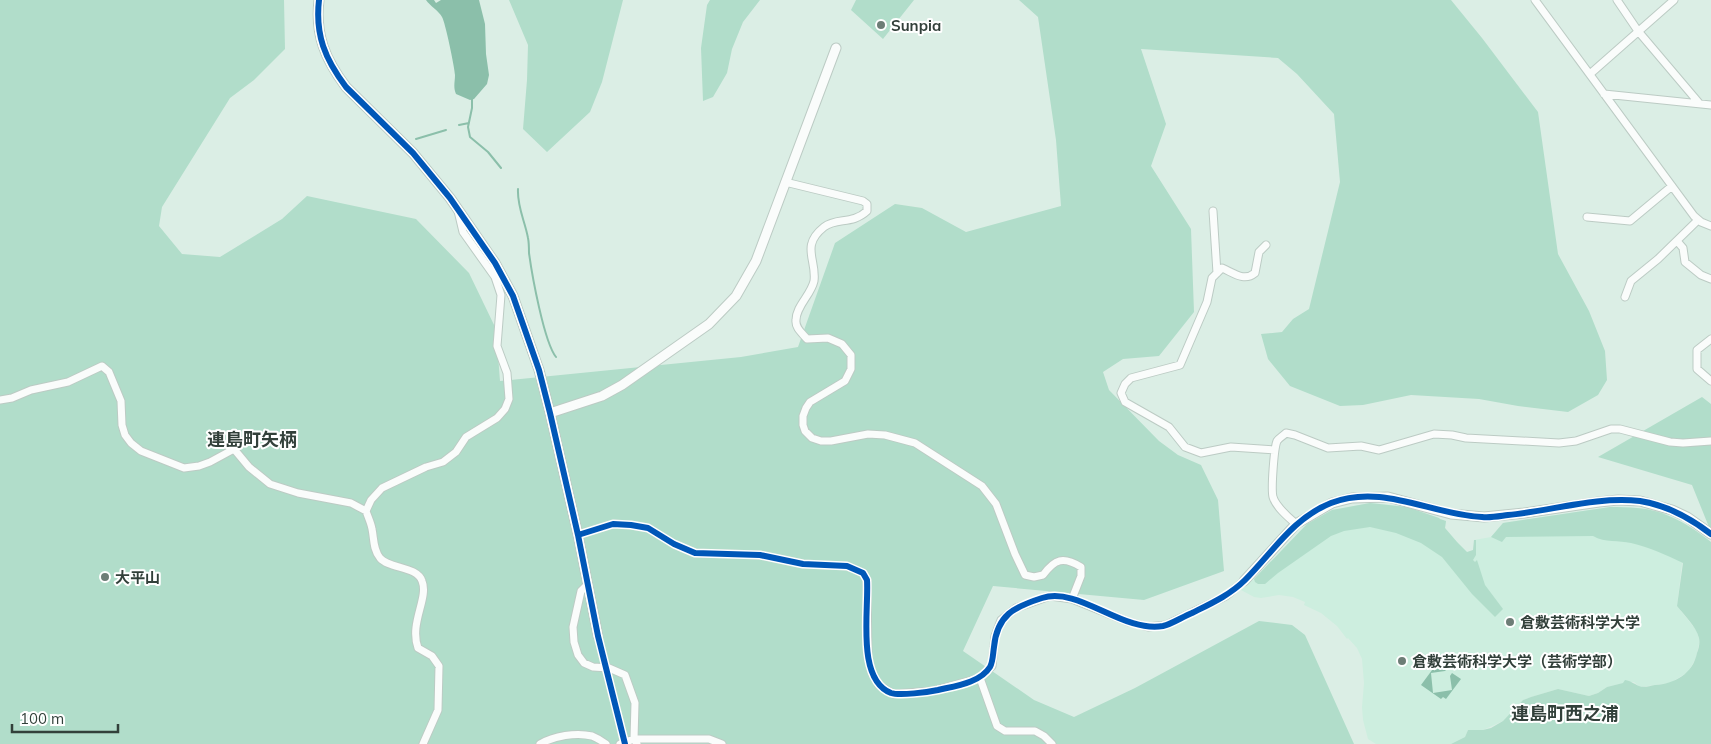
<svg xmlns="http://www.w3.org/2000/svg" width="1711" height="744" viewBox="0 0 1711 744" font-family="Mulish,'Noto Sans JP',sans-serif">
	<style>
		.built { fill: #cdeedf }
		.green { fill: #b1ddca }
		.water { fill: #8bbfaa }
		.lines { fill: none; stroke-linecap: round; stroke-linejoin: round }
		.stream { stroke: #8bbfaa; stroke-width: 2 }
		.secondary-tunnel { stroke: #b9cbc3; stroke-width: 9; stroke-dasharray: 9 4.5; stroke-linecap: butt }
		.street-casing { stroke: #bccbc4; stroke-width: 9 }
		.secondary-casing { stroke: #bccbc4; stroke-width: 11 }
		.street { stroke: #fafcfb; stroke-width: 7 }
		.secondary { stroke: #fafcfb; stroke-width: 9 }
		.cycleway-casing { stroke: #fff; stroke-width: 9 }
		.cycleway { stroke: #0057b8; stroke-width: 6 }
		.poi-dot { fill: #6d7d76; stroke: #fff; stroke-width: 2 }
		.labels { text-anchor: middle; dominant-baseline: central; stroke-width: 4; stroke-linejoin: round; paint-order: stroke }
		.poi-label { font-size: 15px; font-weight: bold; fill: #32403a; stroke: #fff; text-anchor: start }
		.quarter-label { font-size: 18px; font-weight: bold; fill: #32403a; stroke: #fff }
	</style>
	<rect width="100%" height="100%" fill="#dbeee5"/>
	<path class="built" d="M 1370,503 L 1407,507 L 1439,518 L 1440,519 L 1446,521 L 1445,528 L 1457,542 L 1468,553 L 1474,550 L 1474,540 L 1491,537 L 1503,523 L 1610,507 L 1638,508 L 1661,512 L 1676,519 L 1703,536 L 1682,564 L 1677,606 L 1696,630 L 1699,638 L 1699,644 L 1696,658 L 1688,672 L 1670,683 L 1640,687 L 1634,682 L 1624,683 L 1607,687 L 1598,693 L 1589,696 L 1558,689 L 1531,697 L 1523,700 L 1503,721 L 1483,730 L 1468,730 L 1465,737 L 1451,744 L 1376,744 L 1368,739 L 1363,720 L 1362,707 L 1364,683 L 1362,659 L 1357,648 L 1348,638 L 1347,639 L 1337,626 L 1321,613 L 1304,605 L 1305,602 L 1293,597 L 1279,595 L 1261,598 L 1254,597 L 1241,590 L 1254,579 L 1307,524 L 1332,510 Z"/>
	<path class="green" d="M 0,0 L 284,0 L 285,49 L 254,80 L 230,98 L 162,207 L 159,226 L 182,254 L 220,257 L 282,219 L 307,196 L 416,219 L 469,273 L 496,329 L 500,381 L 741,357 L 798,347 L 835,243 L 895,204 L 922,208 L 966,232 L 1061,206 L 1056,140 L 1038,17 L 1019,0 L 1451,0 L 1482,38 L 1538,112 L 1558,254 L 1589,311 L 1605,351 L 1607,380 L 1598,395 L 1568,412 L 1518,406 L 1479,399 L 1411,395 L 1363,405 L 1340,406 L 1290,386 L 1268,359 L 1261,334 L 1282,332 L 1293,319 L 1309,309 L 1340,182 L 1334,114 L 1297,74 L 1278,58 L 1141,49 L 1166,124 L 1151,166 L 1191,229 L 1194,312 L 1159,356 L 1123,359 L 1103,372 L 1109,390 L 1159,441 L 1178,455 L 1201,465 L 1218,500 L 1224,571 L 1144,600 L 993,586 L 963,651 L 1034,700 L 1074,717 L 1135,688 L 1259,621 L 1292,625 L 1305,635 L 1354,744 L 0,744 Z
		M 509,0 L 623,0 L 602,82 L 590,112 L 547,152 L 523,129 L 527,80 L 528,45 Z
		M 710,0 L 760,0 L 743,22 L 732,49 L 727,73 L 713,97 L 703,101 L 701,48 L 707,5 Z
		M 856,0 L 914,0 L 883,39 L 851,10 Z
		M 1702,397 L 1711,404 L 1711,532 L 1692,485 L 1598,457 Z
		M 1370,503 L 1407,507 L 1439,518 L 1440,519 L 1446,521 L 1445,528 L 1457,542 L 1467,552 L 1473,550 L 1474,540 L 1476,540 L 1476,555 L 1473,560 L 1475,562 L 1477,560 L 1485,585 L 1503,609 L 1495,617 L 1472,594 L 1442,557 L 1421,543 L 1396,533 L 1370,527 L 1344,531 L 1331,536 L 1278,573 L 1265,584 L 1258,584 L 1255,582 L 1254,579 L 1307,524 L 1332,510 Z
		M 1610,507 C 1619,507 1628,507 1637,508 C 1665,510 1690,525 1711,542 L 1711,744 L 1451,744 L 1465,737 L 1468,730 L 1483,730 L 1491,728 L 1503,721 L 1523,700 L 1531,697 L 1558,689 L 1589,696 L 1598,693 L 1607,687 L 1623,683 L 1625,680 C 1631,681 1634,684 1639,686 C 1643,688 1650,686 1655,685 C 1674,684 1693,674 1697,653 C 1699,648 1700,643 1699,638 C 1696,626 1684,615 1677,606 L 1683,563 C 1666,555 1649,547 1631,543 C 1619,540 1605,543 1593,536 L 1506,537 L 1502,542 L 1491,537 L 1503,523 Z"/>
	<path class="water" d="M 426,0 L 434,0 L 436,3 L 441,0 L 479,0 L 485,24 L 486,54 L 489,75 L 487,84 L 474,99 L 470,100 L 456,94 C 453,87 455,82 455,75 C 455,69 445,21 442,17 C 439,11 430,6 426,0 Z
		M 1438,662 L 1447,669 L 1445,671 L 1431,673 L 1433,693 L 1452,690 L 1450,676 L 1452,673 L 1461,679 L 1446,699 L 1443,697 L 1441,699 L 1421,685 Z"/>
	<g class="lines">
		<path class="stream" d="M 472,99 L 472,108 L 468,127 L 470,137 L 488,152 L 501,168
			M 459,125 L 469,123
			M 416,139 L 446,130
			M 518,189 C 517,207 525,221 528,238 C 529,243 529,248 529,253 C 532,275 544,342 556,357"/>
		<path class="secondary-tunnel" d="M 598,636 L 625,744"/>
		<g class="street-casing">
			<path id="street" d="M 1535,0 L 1694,216 L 1701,222 L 1711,226
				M 1617,0 L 1638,31 L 1699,103
				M 1590,74 L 1674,0
				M 1604,94 L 1711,105
				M 785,182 L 863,201 L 867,204 L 867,211 C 852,225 837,217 824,227 C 800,246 817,260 814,281 C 811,295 796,306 796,320 C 795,328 802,333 807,339 L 828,338 L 842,344 L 851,355 L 851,369 L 845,381 L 810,402 L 806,408 L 803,416 L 803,425 L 805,431 L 812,438 L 821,441 L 831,441 L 868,434 L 885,435 L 915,443 L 982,486 L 996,504 L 1015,554 L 1025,575 L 1034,577 L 1043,575 C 1055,559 1063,556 1081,567 L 1081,576 L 1072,599
				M 1213,211 L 1217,273
				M 1587,217 L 1630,221 L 1672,186
				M 1677,241 L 1683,248 L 1685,262 L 1701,275 L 1711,279
				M 1266,245 L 1259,252 L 1255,273 C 1244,282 1234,273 1222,268 L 1212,278 L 1207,302 L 1180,365 L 1131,378 L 1125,384 L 1121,393 L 1125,402 L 1169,427 L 1185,447 L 1201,453 L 1231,447 L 1275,450
				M 1625,297 L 1631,281 L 1658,259 L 1698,220
				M 1711,339 L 1697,350 L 1697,369 L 1711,381
				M 0,400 L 12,398 L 31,390 L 68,382 L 102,366 L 109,372 L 121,401 L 122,425 L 125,435 L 131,443 L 141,451 L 184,468 L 199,466 L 210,462 L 234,449 L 249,467 L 270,484 L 298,493 L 351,503 L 366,511 C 368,517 371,523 372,529 C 374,538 373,550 380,558 C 389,569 417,566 422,581 C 429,598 409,623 418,648 L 432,656 L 439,666 L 438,710 L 423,744
				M 366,511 L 371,500 L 382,488 L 426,467 L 443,462 L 456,452 L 466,437 L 497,418 L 505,409 L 509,399 L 507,373 L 497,346 L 501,295 L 495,277 L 463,232 L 458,211
				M 1296,524 C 1288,517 1276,507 1273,497 C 1271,489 1274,448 1277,441 C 1279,438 1283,436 1286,433 L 1295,435 L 1328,448 L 1361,446 L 1379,450 L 1434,434 L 1452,435 L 1466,438 L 1559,443 L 1576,441 L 1611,429 L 1620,429 L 1670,442 L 1683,443 L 1711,441
				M 578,535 L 613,524 L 631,525 L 648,528 L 674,544 L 695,553 L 760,555 L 803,564 L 847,566 L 863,573 L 867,580 L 868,657 L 872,673 L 879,685 L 893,694 L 932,691 L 980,678 L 992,666 L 995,636 L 1001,620 L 1016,608 L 1050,596 L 1072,599 L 1129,622 L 1148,627 L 1166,625 L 1226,596 L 1244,581
				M 588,584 L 581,591 L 573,627 L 574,642 L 578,655 L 584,663 L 593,667 L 609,668 L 625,675 L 635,703 L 634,739 L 637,744
				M 980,678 L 997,726 L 1005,731 L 1035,731 L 1044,736 L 1052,744
				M 540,744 C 554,736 576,732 592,736 C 597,738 602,741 606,744
				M 620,744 L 634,739 L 709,739 L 722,744"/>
		</g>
		<g class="secondary-casing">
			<path id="secondary" d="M 319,0 C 315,35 325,59 346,87 L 413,153 L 450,198 L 495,263 L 513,296 L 539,370 L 550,413 L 578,535 L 598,636
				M 550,413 L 602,396 L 622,385 L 709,324 L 736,296 L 756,261 L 836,48
				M 1244,581 L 1296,524 L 1332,503 L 1352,498 L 1388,497 L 1451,514 L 1484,517 L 1524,513 L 1599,502 L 1618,500 L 1640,501 L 1672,510 L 1687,517 L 1711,534"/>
		</g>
		<use href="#street" class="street"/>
		<use href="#secondary" class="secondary"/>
		<g class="cycleway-casing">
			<path id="cycleway" d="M 319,0 C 315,35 325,59 346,87 L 413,153 L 450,198 L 495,263 L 513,296 L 539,370 L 550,413 L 578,535 L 598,636 L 625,744
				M 578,535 L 613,524 L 631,525 L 648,528 L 674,544 L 695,553 L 760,555 L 803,564 L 847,566 L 863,573 L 867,580 C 869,611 856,679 891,693 C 900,696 928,692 938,690 C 955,686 980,683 990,667 C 993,662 993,653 994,647 C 997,615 1014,607 1042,598 C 1079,586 1122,633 1163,626 C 1172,624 1182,617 1192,613 C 1210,604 1230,595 1245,580 C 1273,552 1293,518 1331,503 C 1383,483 1431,515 1482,517 C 1491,518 1500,516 1508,515 C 1551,511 1596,496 1640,501 C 1667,505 1690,518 1711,534"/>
		</g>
		<use href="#cycleway" class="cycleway"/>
	</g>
	<g class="poi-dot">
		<circle cx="881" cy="25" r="5"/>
		<circle cx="105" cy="577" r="5"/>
		<circle cx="1510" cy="622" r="5"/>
		<circle cx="1402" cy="661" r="5"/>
	</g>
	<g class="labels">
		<g class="poi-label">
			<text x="891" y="25">Sunpia</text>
			<text x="115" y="577">大平山</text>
			<text x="1520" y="622">倉敷芸術科学大学</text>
			<text x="1412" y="661">倉敷芸術科学大学（芸術学部）</text>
		</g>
		<g class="quarter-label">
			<text x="252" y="439">連島町矢柄</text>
			<text x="1565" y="713">連島町西之浦</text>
		</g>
	</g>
	<path d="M12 724v8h106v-8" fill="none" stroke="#32403a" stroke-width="2.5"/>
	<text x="20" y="724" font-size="15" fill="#32403a" stroke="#ffffff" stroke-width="4" paint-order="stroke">100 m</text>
</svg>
